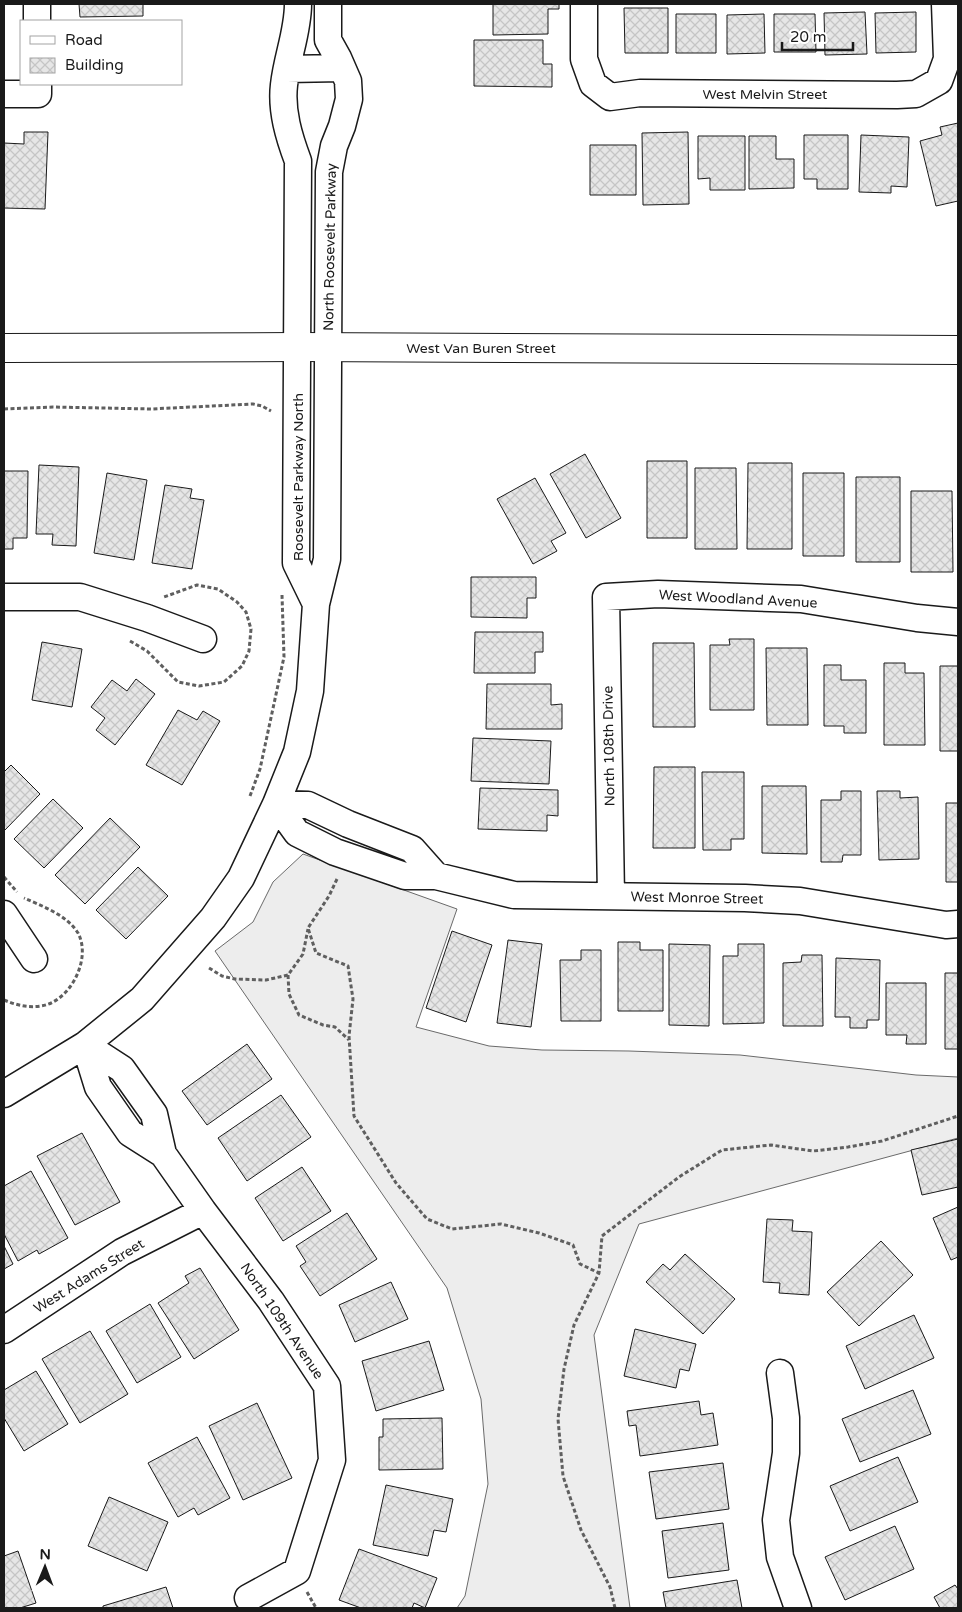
<svg xmlns="http://www.w3.org/2000/svg" width="962" height="1612" viewBox="0 0 962 1612" font-family="'Varela Round',sans-serif">
	<style>
		.built { fill: #ededed; stroke: #6a6a6a }
		.building { fill: url(#building-cross-hatch); stroke: #1a1a1a }
		.lines { fill: none; stroke-linecap: round; stroke-linejoin: round }
		.minor-casing { stroke: #1a1a1a; stroke-width: 29 }
		.major-casing { stroke: #1a1a1a; stroke-width: 30 }
		.path { stroke: #5f5f5f; stroke-width: 3; stroke-dasharray: 4 2.5; stroke-linecap: butt }
		.minor { stroke: #fff; stroke-width: 26 }
		.major { stroke: #fff; stroke-width: 28 }
		.labels { text-anchor: middle; dominant-baseline: central; stroke-width: 4; stroke-linejoin: round; paint-order: stroke }
		.street-label { font-size: 14px; fill: #1a1a1a; stroke: #fff }
	</style>
	<defs>
		<pattern id="building-cross-hatch" width="8" height="8" patternUnits="userSpaceOnUse" patternTransform="scale(1.25)"><rect width="8" height="8" fill="#e6e6e6"/><path d="M0 0l8 8M0 8l8-8" fill="none" stroke="#c5c5c5"/></pattern>
	</defs>
	<rect width="100%" height="100%" fill="#fff"/>
	<path class="built" d="M 303,854 L 457,909 L 416,1027 L 489,1046 L 542,1050 L 629,1051 L 740,1055 L 916,1075 L 958,1077 L 958,1138 L 639,1224 L 594,1335 L 630,1608 L 457,1608 L 465,1596 L 488,1484 L 481,1399 L 447,1288 L 215,951 L 253,922 L 273,882 Z"/>
	<path class="building" d="M 79,4 L 143,4 L 143,16 L 80,17 Z
		M 493,4 L 559,4 L 559,9 L 548,9 L 548,34 L 493,35 Z
		M 624,8 L 668,8 L 668,53 L 625,53 Z
		M 865,12 L 867,54 L 825,55 L 824,13 Z
		M 916,12 L 916,52 L 876,53 L 875,13 Z
		M 676,14 L 716,14 L 716,53 L 676,53 Z
		M 764,14 L 765,53 L 727,54 L 727,15 Z
		M 774,14 L 815,14 L 816,52 L 774,52 Z
		M 474,40 L 543,40 L 543,64 L 552,64 L 552,87 L 474,86 Z
		M 958,123 L 958,201 L 936,206 L 920,141 L 942,135 L 940,127 Z
		M 24,132 L 48,132 L 45,209 L 4,208 L 4,143 L 24,144 Z
		M 688,132 L 689,204 L 643,205 L 642,133 Z
		M 804,135 L 848,135 L 848,189 L 817,189 L 817,179 L 804,179 Z
		M 861,135 L 909,137 L 907,187 L 891,186 L 891,193 L 859,192 Z
		M 698,136 L 745,136 L 745,190 L 710,190 L 710,178 L 698,179 Z
		M 749,136 L 776,136 L 776,159 L 794,159 L 794,188 L 749,189 Z
		M 590,145 L 636,145 L 636,195 L 590,195 Z
		M 585,454 L 621,518 L 586,538 L 550,474 Z
		M 647,461 L 687,461 L 687,538 L 647,538 Z
		M 748,463 L 792,463 L 792,549 L 747,549 Z
		M 39,465 L 79,467 L 76,546 L 52,545 L 53,534 L 36,534 Z
		M 695,468 L 736,468 L 737,549 L 695,549 Z
		M 4,471 L 28,471 L 27,538 L 13,538 L 13,549 L 4,549 Z
		M 107,473 L 147,480 L 134,560 L 94,553 Z
		M 803,473 L 844,473 L 844,556 L 803,556 Z
		M 856,477 L 900,477 L 900,562 L 856,562 Z
		M 535,478 L 566,533 L 551,541 L 557,551 L 533,564 L 497,499 Z
		M 165,485 L 192,489 L 190,498 L 204,500 L 192,569 L 152,563 Z
		M 911,491 L 952,491 L 953,572 L 911,572 Z
		M 471,577 L 536,577 L 536,598 L 527,598 L 527,618 L 471,617 Z
		M 475,632 L 543,632 L 543,652 L 535,652 L 535,673 L 474,673 Z
		M 729,639 L 754,639 L 754,710 L 710,710 L 710,645 L 730,645 Z
		M 42,642 L 82,649 L 72,707 L 32,700 Z
		M 653,643 L 694,643 L 695,727 L 653,727 Z
		M 766,648 L 807,648 L 808,725 L 767,725 Z
		M 884,663 L 905,663 L 905,673 L 924,673 L 925,745 L 884,745 Z
		M 824,665 L 841,665 L 841,680 L 866,680 L 866,733 L 844,733 L 844,726 L 824,726 Z
		M 940,666 L 958,666 L 958,751 L 940,751 Z
		M 136,679 L 155,694 L 115,745 L 96,730 L 105,718 L 91,707 L 112,680 L 127,691 Z
		M 487,684 L 551,684 L 551,705 L 562,704 L 562,729 L 486,729 Z
		M 178,710 L 197,720 L 203,711 L 220,721 L 182,785 L 146,765 Z
		M 473,738 L 551,741 L 549,784 L 471,781 Z
		M 11,765 L 40,794 L 4,831 L 4,772 Z
		M 654,767 L 695,767 L 695,848 L 653,848 Z
		M 702,772 L 744,772 L 744,839 L 731,839 L 731,850 L 703,850 Z
		M 762,786 L 806,786 L 807,854 L 762,853 Z
		M 480,788 L 558,790 L 558,816 L 547,815 L 547,831 L 478,829 Z
		M 841,791 L 861,791 L 861,855 L 843,855 L 842,862 L 821,862 L 821,800 L 841,800 Z
		M 877,791 L 900,791 L 900,798 L 918,797 L 919,859 L 879,860 Z
		M 53,799 L 83,828 L 44,868 L 14,839 Z
		M 946,803 L 958,803 L 958,882 L 946,882 Z
		M 110,818 L 140,847 L 85,904 L 55,875 Z
		M 138,867 L 168,896 L 126,939 L 96,910 Z
		M 452,931 L 492,945 L 466,1022 L 426,1008 Z
		M 508,940 L 542,944 L 531,1027 L 497,1023 Z
		M 618,942 L 640,942 L 640,950 L 663,950 L 663,1011 L 618,1011 Z
		M 669,944 L 710,945 L 709,1026 L 669,1025 Z
		M 738,944 L 764,944 L 764,1023 L 723,1024 L 723,956 L 738,956 Z
		M 581,950 L 601,950 L 601,1021 L 561,1021 L 560,960 L 581,960 Z
		M 802,955 L 822,955 L 823,1026 L 783,1026 L 783,963 L 801,962 Z
		M 836,958 L 880,960 L 879,1020 L 867,1020 L 867,1028 L 850,1028 L 850,1017 L 835,1017 Z
		M 945,973 L 958,973 L 958,1049 L 945,1049 Z
		M 886,983 L 926,983 L 926,1044 L 906,1044 L 907,1035 L 886,1035 Z
		M 247,1044 L 272,1079 L 207,1125 L 182,1091 Z
		M 281,1095 L 311,1137 L 247,1181 L 218,1138 Z
		M 82,1133 L 120,1202 L 75,1225 L 37,1156 Z
		M 958,1139 L 958,1187 L 922,1195 L 911,1150 Z
		M 302,1167 L 331,1211 L 283,1241 L 255,1198 Z
		M 31,1171 L 68,1238 L 39,1254 L 37,1250 L 18,1261 L 4,1234 L 4,1186 Z
		M 958,1207 L 958,1257 L 951,1260 L 933,1218 Z
		M 347,1213 L 377,1259 L 320,1296 L 300,1266 L 306,1262 L 296,1246 Z
		M 767,1219 L 793,1220 L 792,1231 L 812,1232 L 809,1295 L 779,1293 L 780,1283 L 763,1282 Z
		M 881,1241 L 913,1275 L 859,1326 L 827,1292 Z
		M 4,1246 L 13,1264 L 4,1269 Z
		M 685,1254 L 735,1299 L 703,1334 L 646,1282 L 663,1264 L 670,1270 Z
		M 200,1268 L 239,1330 L 194,1359 L 158,1303 L 189,1283 L 185,1276 Z
		M 391,1282 L 408,1319 L 355,1342 L 339,1305 Z
		M 150,1304 L 181,1357 L 137,1383 L 106,1331 Z
		M 914,1315 L 934,1358 L 865,1389 L 846,1346 Z
		M 635,1329 L 696,1344 L 689,1371 L 680,1369 L 676,1388 L 624,1376 Z
		M 90,1331 L 128,1394 L 80,1423 L 42,1359 Z
		M 429,1341 L 444,1390 L 376,1411 L 362,1361 Z
		M 36,1371 L 68,1424 L 24,1451 L 4,1418 L 4,1390 Z
		M 913,1390 L 931,1434 L 860,1462 L 842,1419 Z
		M 699,1401 L 701,1415 L 713,1413 L 718,1445 L 640,1456 L 636,1425 L 629,1426 L 627,1411 Z
		M 257,1403 L 292,1478 L 243,1500 L 209,1426 Z
		M 442,1418 L 443,1469 L 379,1470 L 379,1437 L 383,1437 L 383,1419 Z
		M 197,1437 L 230,1498 L 198,1515 L 194,1508 L 178,1517 L 148,1463 Z
		M 898,1457 L 918,1502 L 850,1531 L 830,1486 Z
		M 723,1463 L 729,1509 L 656,1519 L 649,1472 Z
		M 386,1485 L 453,1499 L 446,1532 L 434,1530 L 428,1556 L 373,1545 Z
		M 109,1497 L 168,1522 L 147,1571 L 88,1546 Z
		M 723,1523 L 729,1570 L 668,1578 L 662,1531 Z
		M 895,1526 L 914,1569 L 845,1600 L 825,1557 Z
		M 359,1549 L 437,1578 L 425,1608 L 414,1603 L 412,1608 L 361,1608 L 339,1600 Z
		M 18,1551 L 36,1603 L 20,1608 L 4,1608 L 4,1556 Z
		M 737,1580 L 742,1608 L 666,1608 L 663,1592 Z
		M 955,1585 L 958,1589 L 958,1608 L 940,1608 L 934,1597 Z
		M 166,1587 L 173,1608 L 103,1608 L 103,1606 Z"/>
	<g class="lines">
		<g class="minor-casing">
			<path id="minor" d="M 37,4 L 37,21
				M 298,4 C 298,32 287,57 284,85 C 281,111 289,137 298,161 L 296,563 L 316,604
				M 584,4 L 584,59 L 593,84 L 610,97 L 640,93 L 897,95 L 916,94 L 939,81 L 947,59 L 945,4
				M 287,69 L 342,68
				M 4,94 L 38,94 L 38,84
				M 4,597 L 80,597 L 147,618 L 203,639
				M 276,804 L 297,833 L 335,852 L 405,876 L 436,876 L 514,895 L 745,898 L 800,901 L 946,925 L 958,924
				M 276,804 L 308,805 L 348,824 L 412,849 L 436,876
				M 611,896 L 606,597 L 658,594 L 801,599 L 917,618 L 958,622
				M 4,914 L 34,959
				M 85,1045 L 98,1087 L 130,1133 L 163,1154 L 203,1211 L 271,1301 L 327,1386 L 332,1460 L 297,1571 L 248,1598
				M 85,1045 L 122,1069 L 154,1114 L 163,1154
				M 4,1094 L 85,1045 L 142,999 L 213,918 L 241,878 L 276,804 L 297,752 L 310,691 L 316,604 L 327,559 L 329,172 L 334,146 L 342,126 L 349,99 L 348,81 L 338,58 L 328,40 L 328,4
				M 4,1330 L 122,1252 L 203,1211
				M 780,1373 L 786,1418 L 786,1453 L 776,1520 L 780,1557 L 798,1608"/>
		</g>
		<g class="major-casing">
			<path id="major" d="M 4,348 L 298,347 L 958,350"/>
		</g>
		<path class="path" d="M 4,409 L 53,407 L 151,409 L 253,404 L 262,406 L 271,411
			M 130,641 L 147,651 L 178,682 L 199,686 L 224,682 L 242,666 L 249,651 L 251,629 L 246,612 L 237,602 L 218,589 L 197,585 L 164,597
			M 250,796 L 260,769 L 284,657 L 282,595
			M 4,877 L 17,892
			M 337,879 L 329,896 L 308,928 L 316,953 L 348,966 L 353,999 L 349,1036 L 354,1116 L 396,1183 L 427,1219 L 452,1229 L 501,1224 L 539,1233 L 573,1245 L 580,1264 L 599,1273
			M 209,968 L 222,976 L 235,979 L 266,980 L 288,975 L 303,954 L 308,929
			M 288,975 L 289,994 L 299,1015 L 323,1025 L 335,1027 L 349,1040
			M 4,1000 C 16,1005 28,1008 41,1006 C 70,1002 92,959 78,933 C 67,915 42,906 24,898
			M 307,1592 L 316,1608
			M 615,1608 L 610,1587 L 581,1530 L 563,1476 L 558,1419 L 564,1369 L 574,1325 L 599,1273 L 602,1236 L 679,1177 L 722,1150 L 771,1145 L 813,1151 L 848,1147 L 882,1141 L 958,1116"/>
		<use href="#minor" class="minor"/>
		<use href="#major" class="major"/>
	</g>
	<g class="labels">
		<g class="street-label">
			<text x="765" y="94">West Melvin Street</text>
			<text transform="translate(330 247) rotate(-89)">North Roosevelt Parkway</text>
			<text x="481" y="348">West Van Buren Street</text>
			<text transform="translate(298 477) rotate(-90)">Roosevelt Parkway North</text>
			<text transform="translate(738 599) rotate(3)">West Woodland Avenue</text>
			<text transform="translate(609 746) rotate(-91)">North 108th Drive</text>
			<text transform="translate(697 898) rotate(1)">West Monroe Street</text>
			<text transform="translate(89 1276) rotate(-32)">West Adams Street</text>
			<text transform="translate(282 1321) rotate(56)">North 109th Avenue</text>
		</g>
	</g>
	<rect width="962" height="1612" fill="none" stroke="#1a1a1a" stroke-width="10"/>
	<rect x="20" y="20" width="162" height="65" fill="#ffffff" stroke="#a3a3a3"/>
	<rect x="30" y="36" width="25" height="8" fill="#ffffff" stroke="#a3a3a3"/>
	<text x="65" y="45" font-size="15" fill="#1a1a1a">Road</text>
	<rect x="30" y="58" width="25" height="15" fill="url(#building-cross-hatch)" stroke="#a3a3a3"/>
	<text x="65" y="70" font-size="15" fill="#1a1a1a">Building</text>
	<g transform="translate(45 1567) rotate(1)" stroke="#ffffff" stroke-width="4" paint-order="stroke">
	<path d="M0-4L9 19L0 12L-9 19Z" fill="#1a1a1a"/>
	<text y="-8" font-size="14" font-weight="bold" text-anchor="middle" fill="#1a1a1a">N</text>
	</g>
	<path d="M782 42v8h71v-8" fill="none" stroke="#1a1a1a" stroke-width="2.5"/>
	<text x="790" y="42" font-size="15" fill="#1a1a1a" stroke="#ffffff" stroke-width="4" paint-order="stroke">20 m</text>
</svg>
